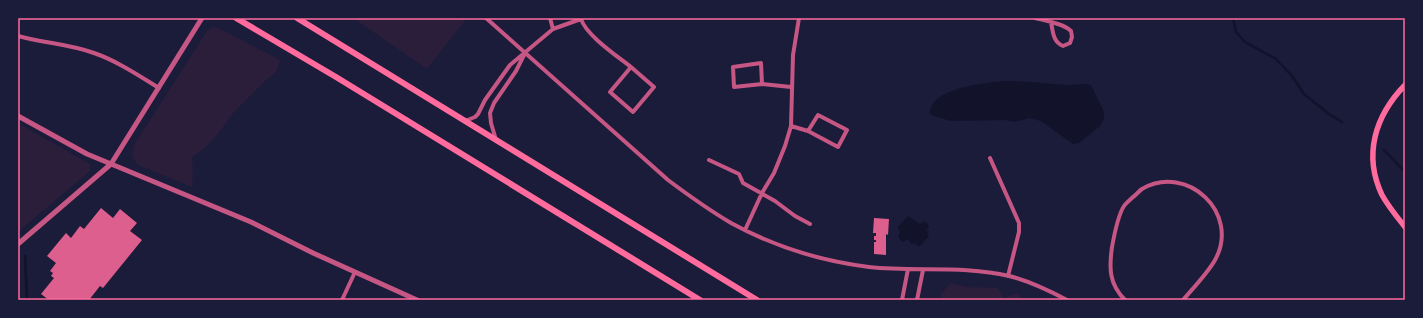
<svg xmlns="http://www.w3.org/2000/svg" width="1423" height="318" viewBox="0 0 1423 318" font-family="Signika,sans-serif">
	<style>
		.green { fill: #2a1e3b }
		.water { fill: #12122b }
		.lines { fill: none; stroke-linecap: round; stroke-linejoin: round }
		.stream { stroke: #12122b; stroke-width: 2.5 }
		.building { fill: #dd5f8e }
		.minor { stroke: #c65784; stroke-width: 4 }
		.tertiary { stroke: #c65784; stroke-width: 5 }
		.secondary { stroke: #ff6b9d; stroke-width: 5.5 }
		.trunk { stroke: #ff6b9d; stroke-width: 6 }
		.neatline { fill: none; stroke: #ff6b9d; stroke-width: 1.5 }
	</style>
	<rect width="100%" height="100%" fill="#1b1b3a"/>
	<path class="green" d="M 353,18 L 467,18 L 427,69 Z
		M 213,27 L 218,28 L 280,60 L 276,72 L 263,83 L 234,112 L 218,134 L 205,148 L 192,157 L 193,172 L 192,187 L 138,165 L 132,156 L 134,145 L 207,31 Z
		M 18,123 L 90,164 L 90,171 L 18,232 Z
		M 951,283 L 967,287 L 998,288 L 1004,298 L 1018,293 L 1022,300 L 941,300 L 941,293 Z"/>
	<path class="water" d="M 1004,81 C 1026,81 1047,84 1069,85 C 1077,85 1084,83 1091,85 L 1104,112 L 1104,119 L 1100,126 L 1079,143 L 1073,144 L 1041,121 L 1029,118 L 1014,122 L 1005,120 L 951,121 L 934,116 L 930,114 C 929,88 985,83 1004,81 Z
		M 908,216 L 920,224 L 923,221 L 928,224 L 929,227 L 926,230 L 929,232 L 927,234 L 929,236 L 919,247 L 914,243 L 912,244 L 907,239 L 904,242 L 901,241 L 898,236 L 900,234 L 899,232 L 900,230 L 897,228 Z"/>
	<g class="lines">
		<path class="stream" d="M 1233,18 L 1236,32 L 1245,42 L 1276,59 L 1292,76 L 1304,94 L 1329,114 L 1342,122
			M 1384,150 L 1405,172
			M 25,256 L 27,300"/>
	</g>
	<path class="building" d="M 101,208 L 113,218 L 120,209 L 137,223 L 130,231 L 142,240 L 103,288 L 100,286 L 89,300 L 49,300 L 41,294 L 54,278 L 51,276 L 53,273 L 50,271 L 56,263 L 47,256 L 66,233 L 71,238 L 80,226 L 84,229 Z
		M 874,218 L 889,219 L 888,235 L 886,234 L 886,255 L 874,254 L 874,242 L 876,242 L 876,240 L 874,240 L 874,236 L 876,236 L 876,233 L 873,233 Z"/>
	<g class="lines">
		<path class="minor" d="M 486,18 L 668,180 C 688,195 709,210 731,223 C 773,246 821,261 869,267 C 915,272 963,265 1009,276 C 1030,281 1048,290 1067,300
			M 1035,18 C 1046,21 1062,23 1071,31 L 1072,37 L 1070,43 L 1063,46 C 1053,42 1053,32 1051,22
			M 553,29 L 581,19 C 586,35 617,56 631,67
			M 18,36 C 43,43 69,44 94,53 C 117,61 138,75 159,88
			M 631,67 L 654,87 L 633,112 L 610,92 Z
			M 762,84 L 761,63 L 733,67 L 734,87 L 762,84 L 791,87
			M 465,121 L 475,117 L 478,114 L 485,100 L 510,65 L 553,29 L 550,18
			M 791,126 L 808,131 L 818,115 L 847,130 L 838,147 L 808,131
			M 496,140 L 491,123 L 490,113 L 494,103 L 516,71 L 524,55
			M 990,158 L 1019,223 L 1019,232 L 1008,276
			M 709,160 L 739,174 L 743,183 L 775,201 L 795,216 L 810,224
			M 745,230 L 762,193 L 774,173 L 785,146 L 791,126 L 793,55 L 799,18
			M 342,300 L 355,272
			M 902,300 L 908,269
			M 917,300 L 923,270
			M 1125,300 C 1109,284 1109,268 1112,247 C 1114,236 1118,215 1124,206 C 1126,203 1130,200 1133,197 C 1136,195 1139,191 1142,189 C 1187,163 1241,213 1215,260 C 1207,274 1194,287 1183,300"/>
		<path class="tertiary" d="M 18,116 L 87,154 L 251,222 L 313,253 L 417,300
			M 18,244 L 111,164 L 202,18"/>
		<path class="secondary" d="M 1405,85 C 1375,116 1363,155 1382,195 C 1388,206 1397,217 1405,227"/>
		<path class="trunk" d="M 236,18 L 336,77 L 700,300
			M 297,18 L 757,300"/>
	</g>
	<rect width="1423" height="318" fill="none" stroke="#1b1b3a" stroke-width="38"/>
	<rect x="19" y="19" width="1385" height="280" class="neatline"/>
</svg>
